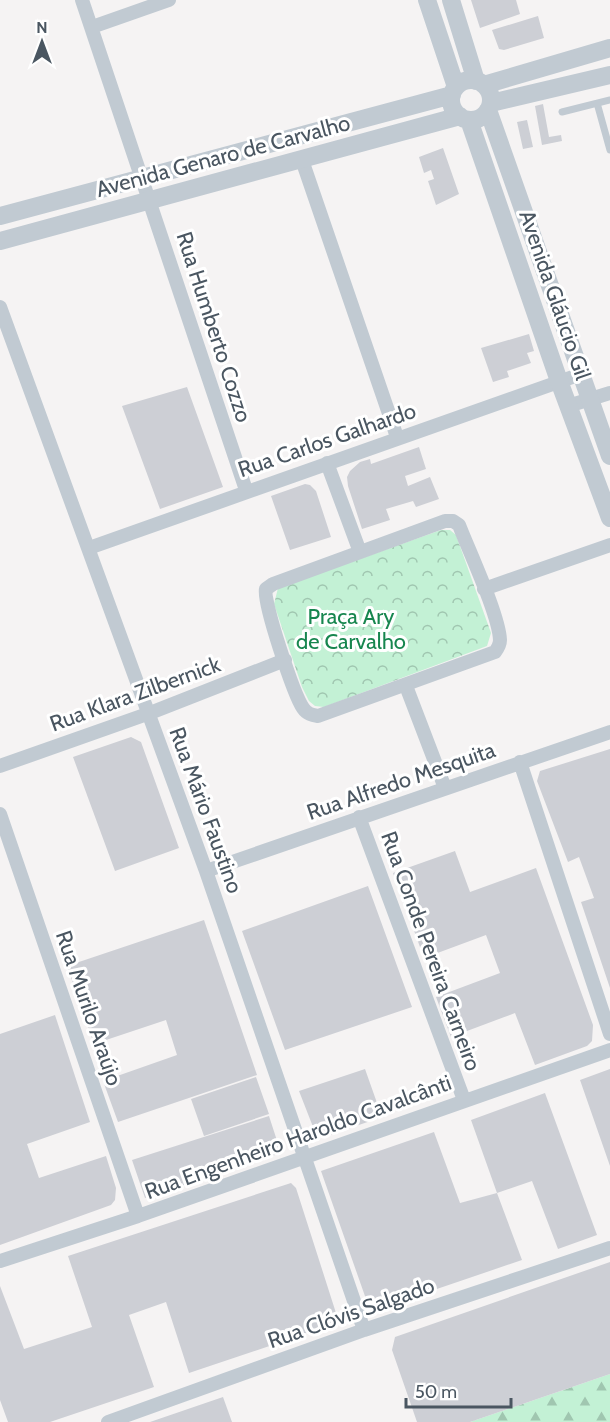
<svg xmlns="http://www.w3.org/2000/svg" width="610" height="1422" viewBox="0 0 610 1422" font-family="Cabin,sans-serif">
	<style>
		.forest { fill: url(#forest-firs) }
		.park { fill: url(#park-crowns) }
		.building { fill: #cdcfd5 }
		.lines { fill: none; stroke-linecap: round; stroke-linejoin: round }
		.service { stroke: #c1cad2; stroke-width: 7 }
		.minor { stroke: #c1cad2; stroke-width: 14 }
		.tertiary { stroke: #c1cad2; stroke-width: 18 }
		.labels { text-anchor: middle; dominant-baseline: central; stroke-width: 6; stroke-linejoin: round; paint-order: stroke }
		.street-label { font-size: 22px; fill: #4a5661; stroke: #fff }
		.park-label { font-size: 22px; fill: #17864f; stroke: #fff }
	</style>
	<defs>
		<pattern id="forest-firs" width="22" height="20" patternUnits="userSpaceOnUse" patternTransform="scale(1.5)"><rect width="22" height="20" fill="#c3f1d5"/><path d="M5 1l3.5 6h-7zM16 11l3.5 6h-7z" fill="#a0c6b0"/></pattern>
		<pattern id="park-crowns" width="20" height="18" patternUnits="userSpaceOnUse" patternTransform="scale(1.5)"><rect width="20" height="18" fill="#c3f1d5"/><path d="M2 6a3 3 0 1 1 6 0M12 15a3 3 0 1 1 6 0" fill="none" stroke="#a0c6b0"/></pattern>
	</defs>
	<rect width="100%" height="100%" fill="#f5f3f3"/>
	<path class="forest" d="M 610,1374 L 610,1422 L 470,1422 Z"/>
	<path class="park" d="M 441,530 L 450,530 L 456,535 L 491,633 L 487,646 L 324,707 L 315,706 L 309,701 L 302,687 L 274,604 L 278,588 Z"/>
	<path class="building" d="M 471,0 L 516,0 L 520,14 L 480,28 Z
		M 538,16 L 544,38 L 504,50 L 499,49 L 492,30 Z
		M 543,104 L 549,137 L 561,135 L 562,141 L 542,145 L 535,106 Z
		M 527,120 L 533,147 L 523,149 L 517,122 Z
		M 443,148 L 459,194 L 436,205 L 428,181 L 434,179 L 431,170 L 424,173 L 419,157 Z
		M 529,334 L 534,351 L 527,353 L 531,363 L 507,371 L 509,377 L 493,382 L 481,348 Z
		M 187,387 L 223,487 L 160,509 L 122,406 Z
		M 419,447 L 426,469 L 405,476 L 408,486 L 430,477 L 439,499 L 416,507 L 413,501 L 386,509 L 390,520 L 362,529 L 348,486 L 347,477 L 350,471 L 360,462 L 370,459 L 371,464 Z
		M 305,484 L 310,485 L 316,491 L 331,537 L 290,550 L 271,496 Z
		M 131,737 L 141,742 L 179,848 L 115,871 L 73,757 Z
		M 610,749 L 610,988 L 581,902 L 594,898 L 579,857 L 568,862 L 537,781 L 540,771 Z
		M 455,851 L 470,892 L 536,868 L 593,1025 L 592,1041 L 587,1046 L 535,1065 L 515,1013 L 451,1037 L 436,997 L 500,973 L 486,935 L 424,958 L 393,873 Z
		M 368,886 L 412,1007 L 285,1050 L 242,931 Z
		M 204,920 L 257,1075 L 118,1122 L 103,1081 L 177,1055 L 166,1020 L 94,1044 L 67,966 Z
		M 55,1015 L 90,1122 L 27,1144 L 39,1178 L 106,1156 L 116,1188 L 115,1200 L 111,1205 L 0,1245 L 0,1034 Z
		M 365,1069 L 382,1117 L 327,1136 L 315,1132 L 299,1091 Z
		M 610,1069 L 610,1166 L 580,1080 Z
		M 256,1077 L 269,1114 L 204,1136 L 191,1099 Z
		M 545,1093 L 597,1235 L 558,1249 L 532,1181 L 497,1193 L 471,1120 Z
		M 269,1116 L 281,1153 L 145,1198 L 132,1160 Z
		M 434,1132 L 460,1203 L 497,1193 L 522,1260 L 381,1308 L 366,1299 L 321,1171 Z
		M 291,1183 L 296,1188 L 336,1313 L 335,1321 L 296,1337 L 189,1373 L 166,1302 L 129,1315 L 154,1387 L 50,1422 L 8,1422 L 0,1400 L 0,1286 L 24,1349 L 92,1327 L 68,1256 Z
		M 610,1262 L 610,1374 L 470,1422 L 417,1422 L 392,1350 L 395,1337 Z
		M 223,1397 L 232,1422 L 150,1422 Z"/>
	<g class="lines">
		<path class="service" d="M 597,103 L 610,150
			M 562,112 L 610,100"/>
		<path class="minor" d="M 82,0 L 246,490
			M 92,27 L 169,0
			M 302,160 L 397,437
			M 0,307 L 206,871 L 364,1330
			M 568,406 L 610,393
			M 327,463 L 360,552
			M 445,521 L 453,521 L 459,525 C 469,551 499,615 500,640 C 500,645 498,648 495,652 L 318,716 C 312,715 307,714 303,708 C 294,695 262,600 266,589 L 273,584 Z
			M 89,548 L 581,374
			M 484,589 L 610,545
			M 406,686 L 445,788
			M 520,762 L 610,1034
			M 0,766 L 150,713 L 285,660
			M 0,814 L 138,1216
			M 359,817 L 464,1100
			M 206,871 L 610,732
			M 0,1261 L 138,1216 L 610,1050
			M 108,1422 L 364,1330 L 610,1248"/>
		<path class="tertiary" d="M 427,0 L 456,87
			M 451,0 L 476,81
			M451 100a20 20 0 1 1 40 0a20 20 0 1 1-40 0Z
			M 484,85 L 610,48
			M 491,103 L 610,75
			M 488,110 L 610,456
			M 469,120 L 559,381 L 610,518
			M 0,216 L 452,95
			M 0,241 L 460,116"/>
	</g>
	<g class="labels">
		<g class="street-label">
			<text transform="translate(223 156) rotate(-15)">Avenida Genaro de Carvalho</text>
			<text transform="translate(555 295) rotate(71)">Avenida Gláucio Gil</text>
			<text transform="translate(214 327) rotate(72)">Rua Humberto Cozzo</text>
			<text transform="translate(327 440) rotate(-19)">Rua Carlos Galhardo</text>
			<text transform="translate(135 694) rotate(-20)">Rua Klara Zilbernick</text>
			<text transform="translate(401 781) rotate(-19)">Rua Alfredo Mesquita</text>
			<text transform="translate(206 810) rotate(70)">Rua Mário Faustino</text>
			<text transform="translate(431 951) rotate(70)">Rua Conde Pereira Carneiro</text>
			<text transform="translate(89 1008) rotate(71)">Rua Murilo Araújo</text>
			<text transform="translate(298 1137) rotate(-20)">Rua Engenheiro Haroldo Cavalcânti</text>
			<text transform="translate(351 1313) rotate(-19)">Rua Clóvis Salgado</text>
		</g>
		<g class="park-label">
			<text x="351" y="616">Praça Ary<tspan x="351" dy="25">de Carvalho</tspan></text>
		</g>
	</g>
	<g transform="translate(42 42)" stroke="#ffffff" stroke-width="4.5" paint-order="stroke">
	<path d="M0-4.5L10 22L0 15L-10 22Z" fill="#4a5661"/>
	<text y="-9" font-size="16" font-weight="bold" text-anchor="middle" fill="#4a5661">N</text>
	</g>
	<path d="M406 1398v9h105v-9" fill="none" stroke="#4a5661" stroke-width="3"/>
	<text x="415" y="1398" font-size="18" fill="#4a5661" stroke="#ffffff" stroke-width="4.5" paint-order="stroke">50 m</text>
</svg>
